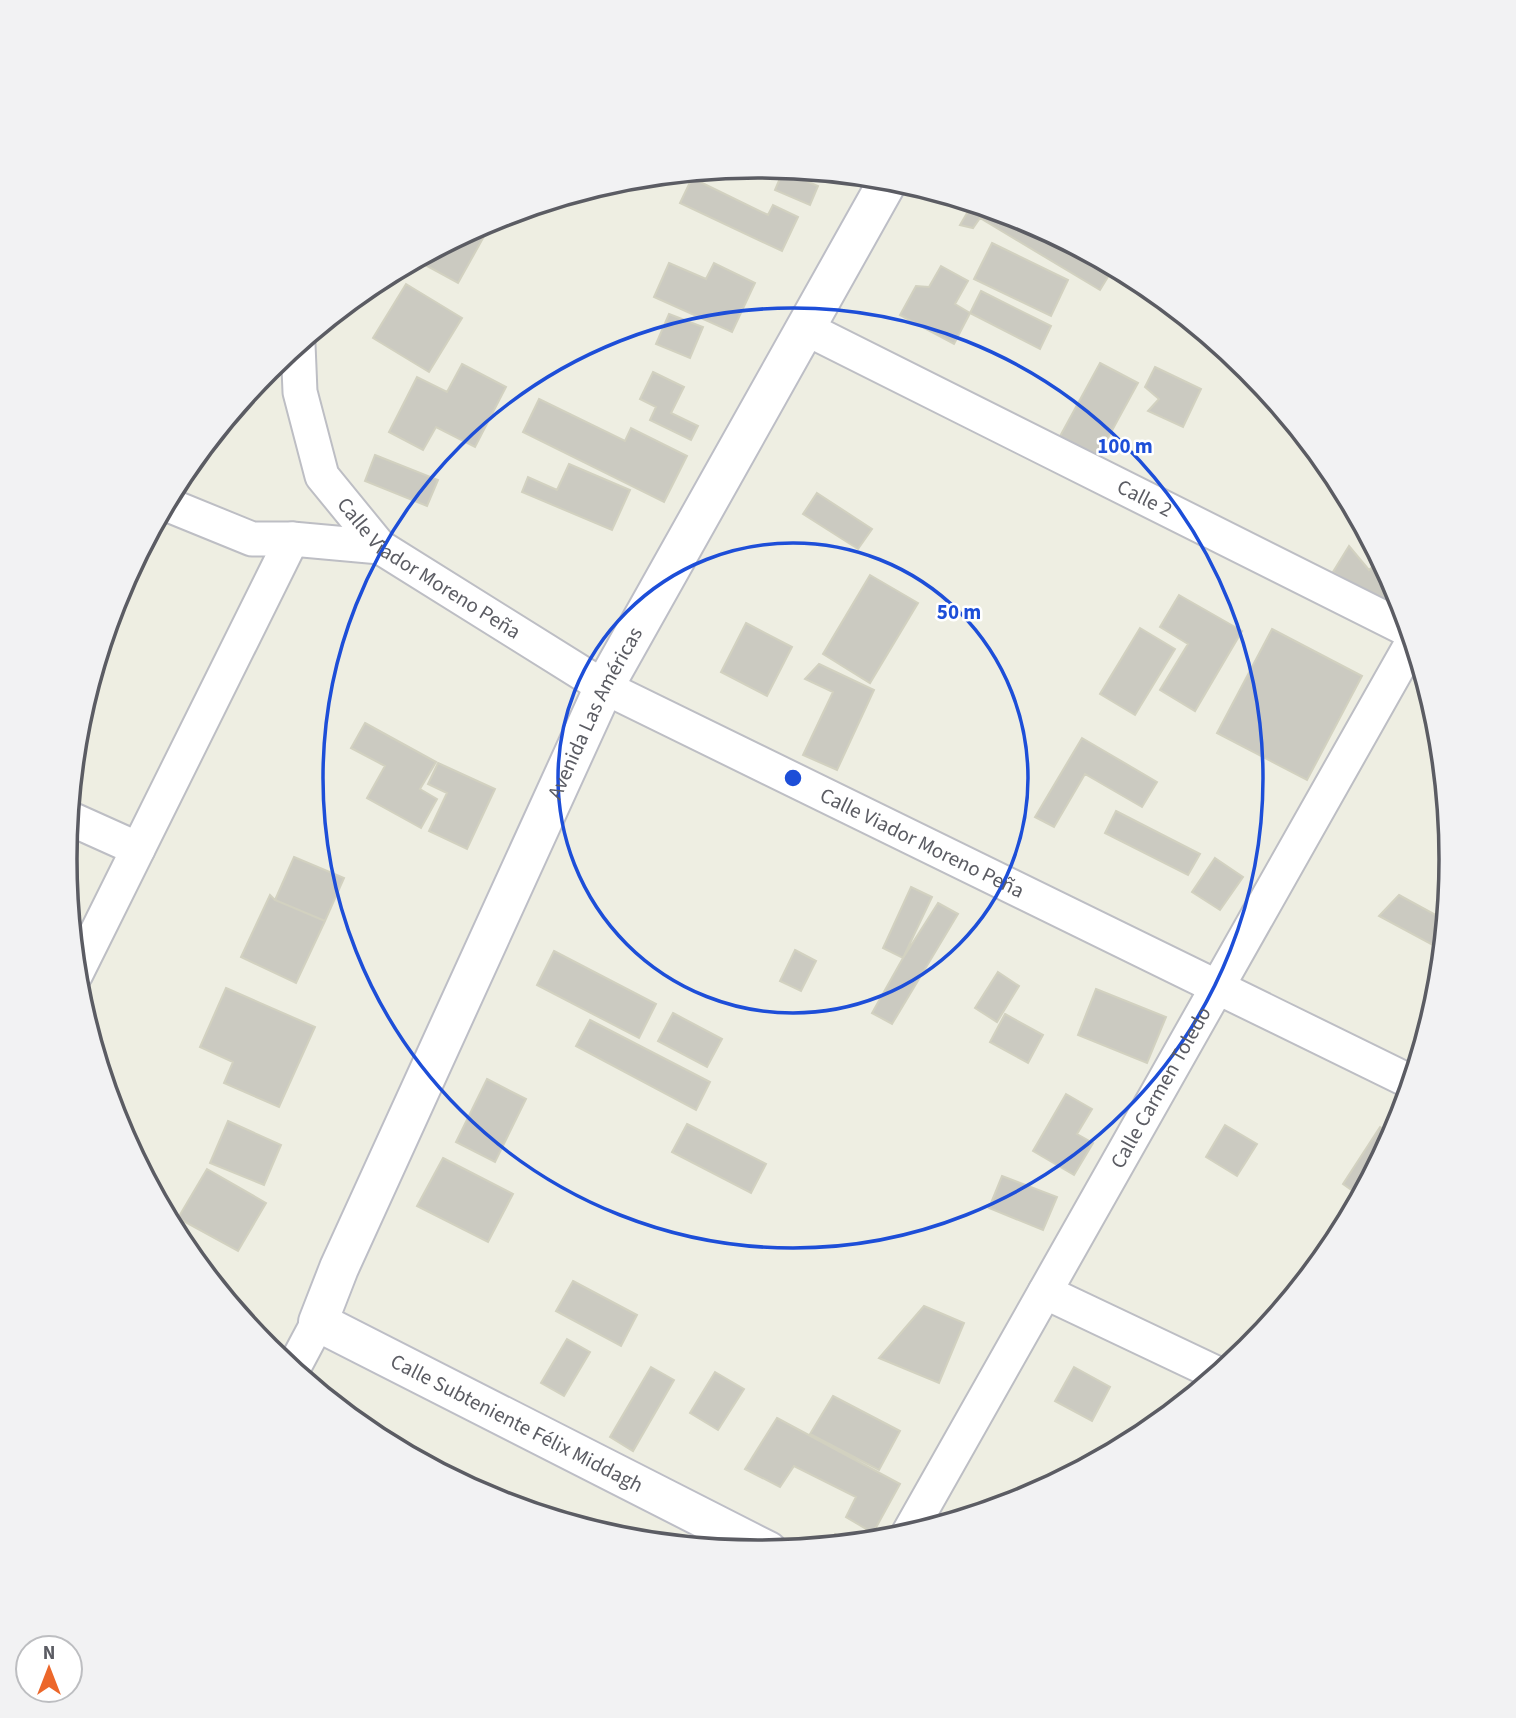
<svg xmlns="http://www.w3.org/2000/svg" width="1516" height="1718" viewBox="0 0 1516 1718" font-family="'Source Sans 3',sans-serif">
	<style>
		.building { fill: #cbcac1; stroke: #d2d1c0; stroke-width: 2 }
		.lines { fill: none; stroke-linecap: round; stroke-linejoin: round }
		.street-casing { stroke: #bdbec4; stroke-width: 37 }
		.secondary-casing { stroke: #bdbec6; stroke-width: 42 }
		.street { stroke: #fff; stroke-width: 33 }
		.secondary { stroke: #fff; stroke-width: 38 }
		.ring { fill: none; stroke: #1d4ed8; stroke-width: 3.5 }
		.labels { text-anchor: middle; dominant-baseline: central; stroke-width: 5; stroke-linejoin: round; paint-order: stroke }
		.street-label { font-size: 21px; fill: #5b5c63; stroke: #fff }
		.rim { fill: none; stroke: #5b5c63; stroke-width: 3.5 }
		.centre { fill: #1d4ed8; stroke: #fff; stroke-width: 3.5 }
		.ring-label { font-size: 21px; text-anchor: middle; font-weight: bold; fill: #1d4ed8; stroke: #fff; stroke-width: 5; stroke-linejoin: round; paint-order: stroke }
	</style>
	<rect width="100%" height="100%" fill="#eeeee2"/>
	<path class="building" d="M 783,171 L 818,186 L 810,205 L 775,190 Z
		M 692,178 L 768,215 L 773,205 L 798,217 L 782,251 L 680,203 Z
		M 973,203 L 1024,219 L 1114,267 L 1100,290 L 980,218 L 973,228 L 960,225 Z
		M 478,226 L 487,231 L 458,283 L 416,260 Z
		M 992,243 L 1068,280 L 1051,316 L 974,279 Z
		M 669,263 L 706,279 L 714,263 L 755,283 L 732,332 L 654,297 Z
		M 941,266 L 968,281 L 955,304 L 970,313 L 954,344 L 900,315 L 916,286 L 929,287 Z
		M 406,284 L 462,318 L 429,372 L 373,338 Z
		M 981,291 L 1051,326 L 1040,349 L 970,313 Z
		M 669,314 L 703,327 L 690,358 L 656,344 Z
		M 1100,363 L 1138,383 L 1097,458 L 1059,438 Z
		M 462,364 L 506,387 L 475,447 L 436,427 L 423,450 L 389,432 L 417,377 L 447,392 Z
		M 1155,367 L 1201,389 L 1183,427 L 1148,411 L 1159,399 L 1145,387 Z
		M 653,372 L 684,387 L 671,413 L 698,426 L 691,440 L 650,420 L 656,407 L 640,399 Z
		M 539,399 L 625,441 L 631,428 L 687,456 L 664,502 L 523,432 Z
		M 375,455 L 438,480 L 427,506 L 365,481 Z
		M 569,464 L 630,490 L 612,530 L 522,492 L 528,477 L 557,490 Z
		M 817,493 L 872,529 L 858,549 L 803,514 Z
		M 1349,546 L 1369,570 L 1381,560 L 1399,594 L 1402,604 L 1396,610 L 1333,572 Z
		M 870,575 L 918,603 L 870,683 L 823,654 Z
		M 1179,595 L 1242,631 L 1195,711 L 1160,690 L 1188,644 L 1160,627 Z
		M 746,623 L 792,647 L 767,696 L 721,672 Z
		M 1140,628 L 1175,649 L 1135,715 L 1100,694 Z
		M 1272,629 L 1362,676 L 1307,780 L 1217,733 Z
		M 819,664 L 874,690 L 837,770 L 803,755 L 833,692 L 805,679 Z
		M 365,723 L 436,762 L 420,789 L 437,799 L 421,828 L 367,798 L 385,766 L 351,748 Z
		M 1082,738 L 1157,782 L 1142,807 L 1085,774 L 1054,827 L 1035,817 Z
		M 438,763 L 495,789 L 467,849 L 429,831 L 447,793 L 428,784 Z
		M 1116,811 L 1200,854 L 1188,875 L 1105,833 Z
		M 294,857 L 344,878 L 325,921 L 275,900 Z
		M 1215,858 L 1243,877 L 1220,910 L 1192,892 Z
		M 911,887 L 932,897 L 903,958 L 883,948 Z
		M 270,895 L 275,900 L 325,921 L 296,983 L 241,957 Z
		M 1399,895 L 1445,920 L 1442,950 L 1379,916 Z
		M 938,903 L 958,914 L 892,1024 L 872,1013 L 903,958 Z
		M 795,950 L 816,961 L 801,991 L 780,981 Z
		M 554,951 L 656,1004 L 639,1038 L 537,985 Z
		M 998,972 L 1019,986 L 997,1022 L 975,1008 Z
		M 226,988 L 315,1027 L 279,1107 L 224,1083 L 233,1062 L 200,1047 Z
		M 1096,989 L 1166,1017 L 1147,1063 L 1078,1035 Z
		M 673,1013 L 722,1039 L 707,1067 L 658,1041 Z
		M 1005,1014 L 1043,1035 L 1028,1063 L 990,1042 Z
		M 590,1020 L 710,1082 L 696,1110 L 576,1046 Z
		M 487,1079 L 526,1099 L 495,1162 L 456,1142 Z
		M 1066,1094 L 1092,1109 L 1077,1134 L 1093,1143 L 1074,1175 L 1033,1151 Z
		M 228,1121 L 281,1145 L 264,1185 L 210,1163 Z
		M 687,1124 L 766,1164 L 751,1193 L 672,1152 Z
		M 1225,1125 L 1257,1144 L 1237,1176 L 1206,1157 Z
		M 1380,1127 L 1393,1135 L 1360,1196 L 1343,1184 Z
		M 443,1158 L 513,1194 L 488,1242 L 417,1206 Z
		M 207,1169 L 266,1203 L 238,1251 L 178,1218 Z
		M 1002,1176 L 1057,1197 L 1043,1230 L 989,1208 Z
		M 573,1281 L 637,1315 L 621,1346 L 556,1311 Z
		M 924,1306 L 964,1323 L 939,1383 L 879,1358 Z
		M 567,1339 L 590,1352 L 564,1396 L 541,1383 Z
		M 651,1367 L 674,1380 L 633,1451 L 610,1437 Z
		M 1074,1367 L 1110,1387 L 1092,1421 L 1055,1401 Z
		M 715,1372 L 744,1389 L 718,1430 L 690,1413 Z
		M 833,1396 L 900,1431 L 879,1470 L 810,1434 Z
		M 777,1418 L 900,1484 L 873,1533 L 846,1517 L 856,1497 L 794,1466 L 780,1487 L 745,1469 Z
		M 835,1534 L 852,1543 L 829,1545 Z"/>
	<g class="lines">
		<g class="street-casing">
			<g id="street">
				<path id="s1" d="M 805,328 L 1410,631"/>
				<path id="s2" d="M 298,344 L 300,392 L 322,476 L 380,547 L 604,687 L 1411,1082"/>
				<path d="M 166,504 L 252,539 L 292,539 L 380,547"/>
				<path d="M 69,818 L 138,849"/>
				<path d="M 76,974 L 292,539"/>
				<path d="M 1045,1292 L 1218,1374"/>
				<path d="M 293,1369 L 318,1322"/>
				<path id="s3" d="M 908,1534 L 1413,641"/>
			</g>
		</g>
		<g class="secondary-casing">
			<g id="secondary">
				<path id="s4" d="M 768,1551 L 318,1322 L 339,1268 L 604,687 L 889,179"/>
			</g>
		</g>
		<use href="#street" class="street"/>
		<use href="#secondary" class="secondary"/>
	</g>
	<g class="ring">
		<circle cx="793" cy="778" r="235"/>
		<circle cx="793" cy="778" r="470"/>
	</g>
	<g class="labels">
		<g class="street-label">
			<text stroke="none"><textPath href="#s1" startOffset="380">Calle 2</textPath></text>
			<text stroke="none"><textPath href="#s2" startOffset="278">Calle Viador Moreno Peña</textPath></text>
			<text stroke="none"><textPath href="#s4" startOffset="1174">Avenida Las Américas</textPath></text>
			<text stroke="none"><textPath href="#s2" startOffset="845">Calle Viador Moreno Peña</textPath></text>
			<text stroke="none"><textPath href="#s3" startOffset="513">Calle Carmen Toledo</textPath></text>
			<text transform="translate(517 1423) rotate(27)">Calle Subteniente Félix Middagh</text>
		</g>
	</g>
	<path d="M0 0H1516V1718H0ZM77 859a681 681 0 1 1 1362 0a681 681 0 1 1-1362 0Z" fill="#f2f2f3" fill-rule="evenodd"/>
	<path class="rim" d="M77 859a681 681 0 1 1 1362 0a681 681 0 1 1-1362 0Z"/>
	<circle cx="793" cy="778" r="10" class="centre"/>
	<g class="ring-label">
		<text x="1125" y="453">100 m</text>
		<text x="959" y="619">50 m</text>
	</g>
	<g transform="translate(49 1669)"><circle r="33" fill="#ffffff" stroke="#bdbec1" stroke-width="2"/>
	<path d="M0-5L12 26L0 18L-12 26Z" fill="#ec672a"/>
	<text y="-10" font-size="19" font-weight="bold" text-anchor="middle" fill="#5b5c63">N</text>
	</g>
</svg>
